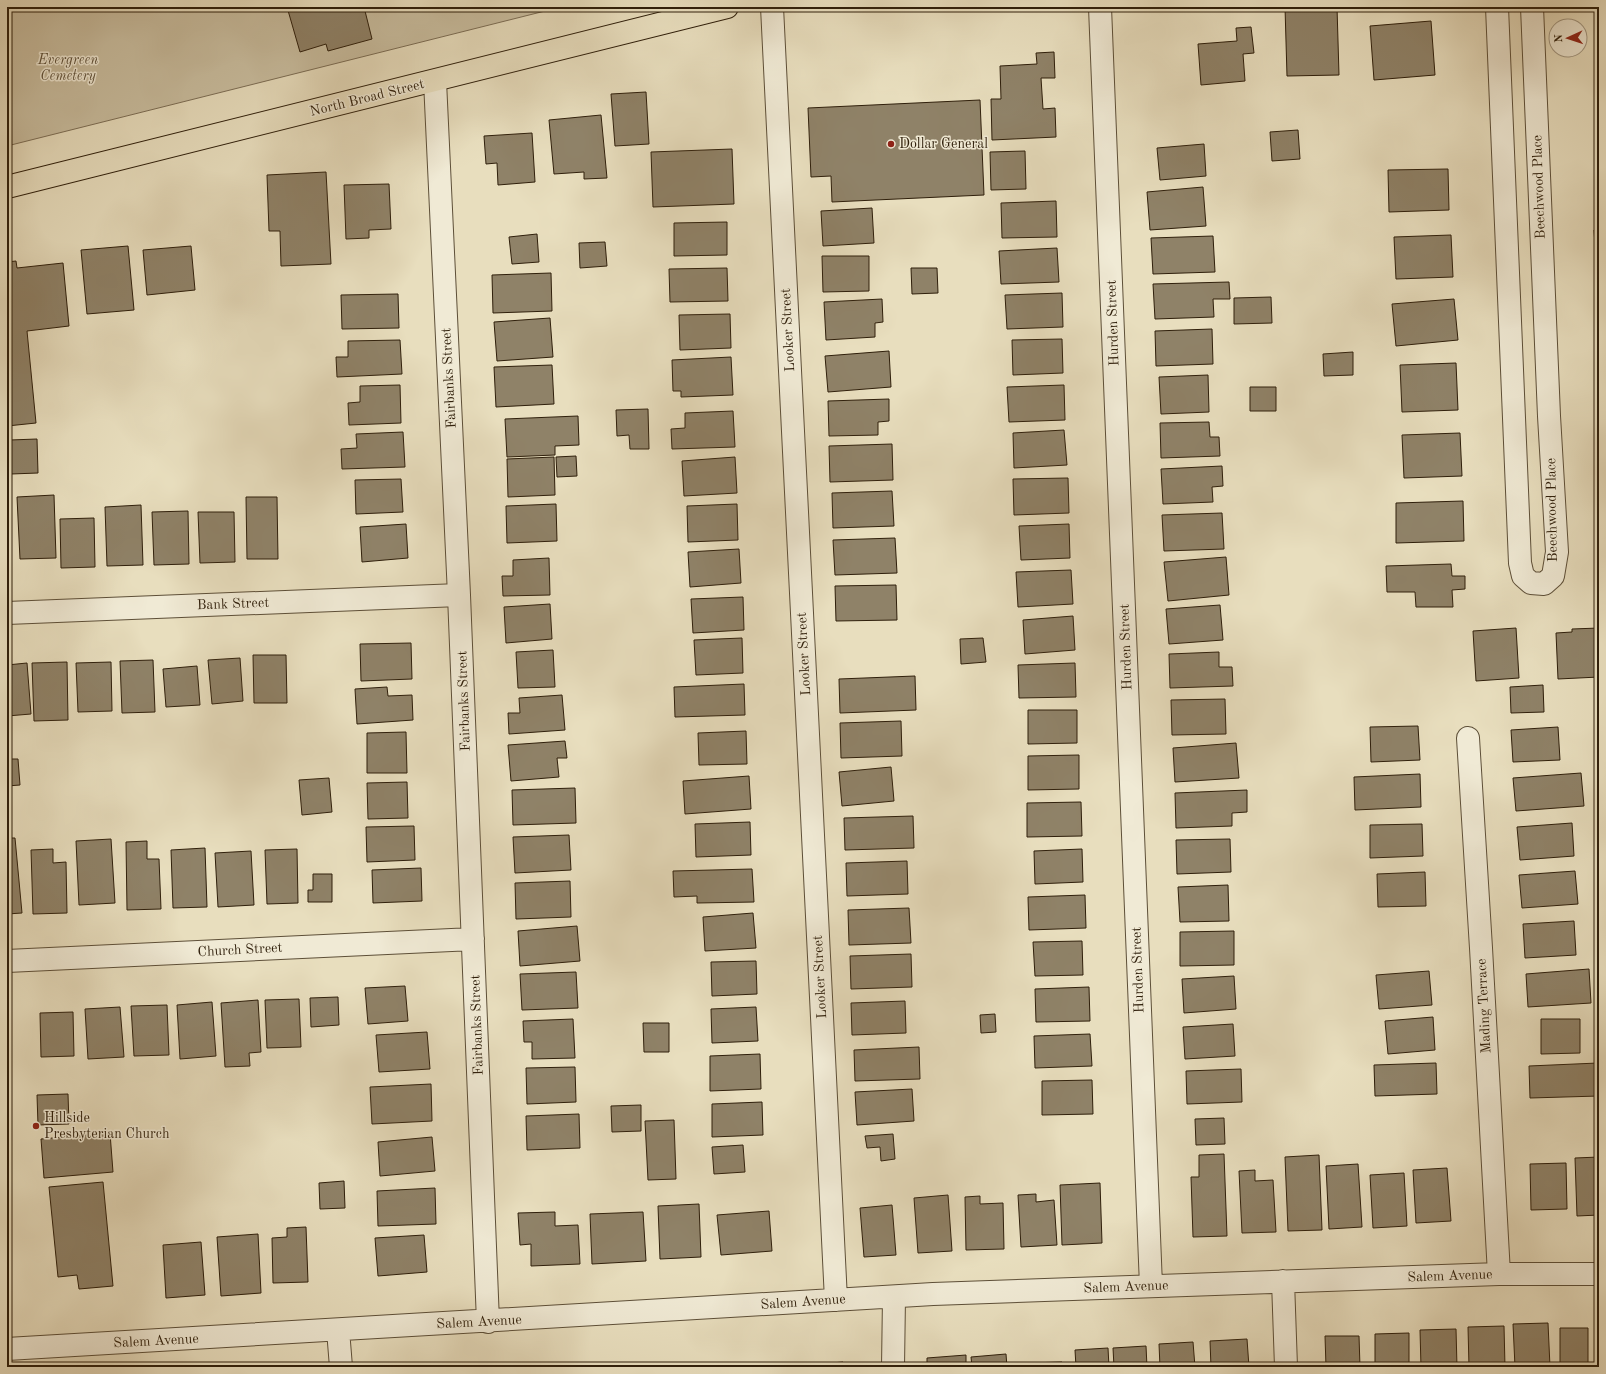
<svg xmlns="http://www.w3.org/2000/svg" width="1606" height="1374" viewBox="0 0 1606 1374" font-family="'Old Standard TT',serif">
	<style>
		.green { fill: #c9bea0; stroke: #7c6e56 }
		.building { fill: #8f8268; stroke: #2f1f0b }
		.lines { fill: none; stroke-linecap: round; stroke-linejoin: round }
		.minor-casing { stroke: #5d4f38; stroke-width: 24 }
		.major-casing { stroke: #2f1f0b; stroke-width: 24 }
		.minor { stroke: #f0ead5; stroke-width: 22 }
		.major { stroke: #e8debe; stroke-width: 22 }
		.poi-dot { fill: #8f2418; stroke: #f0ead5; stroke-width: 1.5 }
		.labels { text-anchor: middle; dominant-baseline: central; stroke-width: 3; stroke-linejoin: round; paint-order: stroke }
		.park-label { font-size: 14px; font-style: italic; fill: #5d4f38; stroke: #f0ead5 }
		.street-label { font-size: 14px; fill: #2f1f0b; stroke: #f0ead5 }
		.poi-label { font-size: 14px; fill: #2f1f0b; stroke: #f0ead5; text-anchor: start }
	</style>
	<rect width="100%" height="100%" fill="#e8debe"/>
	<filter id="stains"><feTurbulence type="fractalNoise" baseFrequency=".005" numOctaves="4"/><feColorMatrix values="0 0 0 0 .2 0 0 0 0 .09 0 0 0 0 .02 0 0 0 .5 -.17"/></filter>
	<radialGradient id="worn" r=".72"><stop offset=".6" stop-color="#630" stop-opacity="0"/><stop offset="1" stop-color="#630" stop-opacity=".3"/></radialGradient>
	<path class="green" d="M 7,7 L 561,7 L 7,146 Z"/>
	<path class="building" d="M 287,7 L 364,7 L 372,39 L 328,51 L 326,44 L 300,52 Z
		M 1285,7 L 1337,7 L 1339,75 L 1287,76 Z
		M 1597,8 L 1599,8 L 1599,37 Z
		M 1431,21 L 1435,75 L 1374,80 L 1370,26 Z
		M 1251,27 L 1254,53 L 1243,54 L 1245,81 L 1201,85 L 1198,44 L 1237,41 L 1236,28 Z
		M 1054,52 L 1055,78 L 1041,78 L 1043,109 L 1055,108 L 1056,137 L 992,140 L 991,99 L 1001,99 L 1000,66 L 1037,64 L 1036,53 Z
		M 646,92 L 649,144 L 615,146 L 611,94 Z
		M 980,100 L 984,195 L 832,202 L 831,176 L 811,177 L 808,108 Z
		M 601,115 L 607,178 L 584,179 L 584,172 L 554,174 L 549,120 Z
		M 1298,130 L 1300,159 L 1272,161 L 1270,132 Z
		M 532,133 L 535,182 L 498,185 L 497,163 L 486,164 L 484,136 Z
		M 1204,144 L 1206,176 L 1160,180 L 1157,148 Z
		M 732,149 L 734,204 L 653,207 L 651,152 Z
		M 1025,151 L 1026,189 L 991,190 L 990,152 Z
		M 1448,169 L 1449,210 L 1389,212 L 1388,170 Z
		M 326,172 L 331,264 L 281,266 L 280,231 L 269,231 L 267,175 Z
		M 389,184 L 391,229 L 369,230 L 369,238 L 346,239 L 344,185 Z
		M 1203,187 L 1206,226 L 1150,230 L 1147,192 Z
		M 1056,201 L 1057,237 L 1002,238 L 1001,203 Z
		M 872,208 L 874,243 L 823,246 L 821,211 Z
		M 727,222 L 727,255 L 674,256 L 674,223 Z
		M 1594,230 L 1599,230 L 1599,275 L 1597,275 Z
		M 537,234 L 539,262 L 512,264 L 509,237 Z
		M 1451,235 L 1453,277 L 1396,279 L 1394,237 Z
		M 1213,236 L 1215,272 L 1153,274 L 1151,238 Z
		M 605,242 L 607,266 L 580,268 L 579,243 Z
		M 128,246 L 134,310 L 87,314 L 81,250 Z
		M 191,246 L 195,290 L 147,295 L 143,250 Z
		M 1057,248 L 1059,282 L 1001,284 L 999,251 Z
		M 822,256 L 869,256 L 869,291 L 823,292 Z
		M 16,261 L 17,268 L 63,263 L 69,326 L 27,331 L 36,423 L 7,426 L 7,262 Z
		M 727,268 L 728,301 L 670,302 L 669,269 Z
		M 911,268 L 937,268 L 938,293 L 912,294 Z
		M 551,273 L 552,311 L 493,313 L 492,275 Z
		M 1229,282 L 1230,299 L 1213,299 L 1214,317 L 1155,319 L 1153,284 Z
		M 1062,293 L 1063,327 L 1007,329 L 1005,295 Z
		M 398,294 L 399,328 L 342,329 L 341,295 Z
		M 1271,297 L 1272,323 L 1234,324 L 1234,298 Z
		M 882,299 L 883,322 L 875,323 L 875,337 L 826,340 L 824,302 Z
		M 1454,299 L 1458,340 L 1396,346 L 1392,304 Z
		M 730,314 L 731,348 L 680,350 L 679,315 Z
		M 550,318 L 553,357 L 497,361 L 494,322 Z
		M 1212,329 L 1213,364 L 1156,366 L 1155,331 Z
		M 1062,339 L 1063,373 L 1013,375 L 1012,340 Z
		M 400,340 L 402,374 L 337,377 L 336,357 L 348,357 L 348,341 Z
		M 889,351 L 891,387 L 828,392 L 825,356 Z
		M 1353,352 L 1353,375 L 1324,376 L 1323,354 Z
		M 731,357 L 733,395 L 681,397 L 681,391 L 673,391 L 672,360 Z
		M 1456,363 L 1458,410 L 1402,412 L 1400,365 Z
		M 552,365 L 554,404 L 496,407 L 494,367 Z
		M 1208,375 L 1209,412 L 1161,414 L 1159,377 Z
		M 400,385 L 401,423 L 349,425 L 348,403 L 360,402 L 360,386 Z
		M 1064,385 L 1065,420 L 1009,422 L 1007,387 Z
		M 1250,387 L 1276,387 L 1276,411 L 1250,411 Z
		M 889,399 L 889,421 L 878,422 L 878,435 L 829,436 L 828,401 Z
		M 648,409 L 649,449 L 630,449 L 629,435 L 617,436 L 616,410 Z
		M 733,411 L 735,447 L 672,449 L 671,429 L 685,428 L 685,413 Z
		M 578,416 L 579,445 L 555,446 L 555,455 L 507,457 L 505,419 Z
		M 1209,422 L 1210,437 L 1219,437 L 1220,456 L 1161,458 L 1160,423 Z
		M 1064,430 L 1067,465 L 1014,468 L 1013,433 Z
		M 403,432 L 405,467 L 342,469 L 341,449 L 357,448 L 356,434 Z
		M 1460,433 L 1462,476 L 1404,478 L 1402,435 Z
		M 37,439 L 38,473 L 11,474 L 10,440 Z
		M 892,444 L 893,480 L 830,482 L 829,446 Z
		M 576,456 L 577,476 L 557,477 L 556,457 Z
		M 554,457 L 555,495 L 508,497 L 507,459 Z
		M 735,457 L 737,493 L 684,496 L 682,461 Z
		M 1222,466 L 1223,486 L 1212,487 L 1213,502 L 1163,504 L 1161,469 Z
		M 1068,478 L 1069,513 L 1014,515 L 1013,479 Z
		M 401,479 L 403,512 L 356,514 L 355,480 Z
		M 892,491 L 894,526 L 833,528 L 832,493 Z
		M 54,495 L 56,558 L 20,559 L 17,497 Z
		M 246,497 L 277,497 L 278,559 L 247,559 Z
		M 1463,501 L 1464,541 L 1396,543 L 1396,503 Z
		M 556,504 L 557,541 L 507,543 L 506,506 Z
		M 737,504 L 738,540 L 688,542 L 687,506 Z
		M 141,505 L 143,565 L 107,566 L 105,507 Z
		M 188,511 L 189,564 L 154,565 L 152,512 Z
		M 198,512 L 234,512 L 235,562 L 200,563 Z
		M 1222,513 L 1224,549 L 1164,551 L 1162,515 Z
		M 94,518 L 95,567 L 61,568 L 60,519 Z
		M 406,524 L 408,558 L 362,562 L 360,527 Z
		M 1069,524 L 1070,558 L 1021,560 L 1019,526 Z
		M 895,538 L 897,573 L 835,575 L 833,540 Z
		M 739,549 L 741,583 L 690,587 L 688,552 Z
		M 1226,557 L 1229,595 L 1168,601 L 1164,562 Z
		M 549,558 L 550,595 L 503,596 L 502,576 L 513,576 L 513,560 Z
		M 1451,564 L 1452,576 L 1465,576 L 1465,589 L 1452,590 L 1453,607 L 1416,607 L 1415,592 L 1387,592 L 1386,566 Z
		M 1071,570 L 1073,604 L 1018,607 L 1016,572 Z
		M 896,585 L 897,620 L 836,621 L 835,586 Z
		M 743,597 L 744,630 L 693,633 L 691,599 Z
		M 550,604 L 552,639 L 506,643 L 504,607 Z
		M 1220,605 L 1223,640 L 1169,644 L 1166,609 Z
		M 1073,616 L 1075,650 L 1025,654 L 1023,620 Z
		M 1516,628 L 1519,678 L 1476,681 L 1473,631 Z
		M 1599,628 L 1599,677 L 1558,679 L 1556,633 L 1572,632 L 1572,629 Z
		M 742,638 L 743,673 L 696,675 L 694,640 Z
		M 983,638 L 986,662 L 961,664 L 960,639 Z
		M 411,643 L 412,679 L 361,681 L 360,644 Z
		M 553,650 L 555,687 L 518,688 L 516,652 Z
		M 1219,652 L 1219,667 L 1232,667 L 1233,686 L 1170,688 L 1169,654 Z
		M 253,655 L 286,655 L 287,703 L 254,703 Z
		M 240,658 L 243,701 L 212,704 L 208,660 Z
		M 153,660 L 155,712 L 122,713 L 120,661 Z
		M 67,662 L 68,720 L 34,721 L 32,663 Z
		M 111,662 L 112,711 L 78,712 L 76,663 Z
		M 27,663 L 31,714 L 7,716 L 7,665 Z
		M 1075,663 L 1076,697 L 1019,698 L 1018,665 Z
		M 197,666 L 200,705 L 166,707 L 163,669 Z
		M 915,676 L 916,710 L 840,713 L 839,679 Z
		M 744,684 L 745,715 L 675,717 L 674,687 Z
		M 1543,685 L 1544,712 L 1511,713 L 1510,687 Z
		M 387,687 L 388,696 L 412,695 L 413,720 L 357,724 L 355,689 Z
		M 562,695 L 565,730 L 509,734 L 508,713 L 520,713 L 519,698 Z
		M 1225,699 L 1226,734 L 1172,735 L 1171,700 Z
		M 1028,710 L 1077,710 L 1077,743 L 1028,744 Z
		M 901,721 L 902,756 L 841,758 L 840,723 Z
		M 1418,726 L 1420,760 L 1371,762 L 1370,727 Z
		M 1558,727 L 1560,760 L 1513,762 L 1511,730 Z
		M 746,731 L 747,764 L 699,765 L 698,733 Z
		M 406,732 L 407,773 L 367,773 L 367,733 Z
		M 565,741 L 567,758 L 557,758 L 559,777 L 511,781 L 508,745 Z
		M 1236,743 L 1239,778 L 1175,782 L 1173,748 Z
		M 1079,755 L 1079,789 L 1028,790 L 1028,756 Z
		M 7,759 L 18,759 L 20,785 L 7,786 Z
		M 891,767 L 894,801 L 842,806 L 839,772 Z
		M 1581,773 L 1584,806 L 1516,811 L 1513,778 Z
		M 1420,774 L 1421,807 L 1355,810 L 1354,777 Z
		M 749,776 L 751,809 L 685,814 L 683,781 Z
		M 329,778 L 332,812 L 302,815 L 299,780 Z
		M 407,782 L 408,818 L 368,819 L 367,783 Z
		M 575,788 L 576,823 L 513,825 L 512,790 Z
		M 1247,790 L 1247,812 L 1232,813 L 1232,826 L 1176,828 L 1175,793 Z
		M 1081,802 L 1082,836 L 1027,837 L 1027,803 Z
		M 913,816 L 914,848 L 845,850 L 844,818 Z
		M 750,822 L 751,855 L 696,857 L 695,824 Z
		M 1572,823 L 1574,856 L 1520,860 L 1517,827 Z
		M 1422,824 L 1423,856 L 1370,858 L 1370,825 Z
		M 414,826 L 415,860 L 367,862 L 366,827 Z
		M 569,835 L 571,870 L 515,873 L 513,837 Z
		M 7,838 L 15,838 L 22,913 L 7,914 Z
		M 111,839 L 115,903 L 79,905 L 76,841 Z
		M 1230,839 L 1231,872 L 1177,874 L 1176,840 Z
		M 147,841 L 147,859 L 159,859 L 161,909 L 127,910 L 126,842 Z
		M 205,848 L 207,907 L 173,908 L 171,850 Z
		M 53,849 L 53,863 L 66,862 L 67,913 L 33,914 L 31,850 Z
		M 297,849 L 298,903 L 267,904 L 265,850 Z
		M 1082,849 L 1083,882 L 1035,884 L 1034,851 Z
		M 251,851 L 254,905 L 218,907 L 215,853 Z
		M 907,861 L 908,894 L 847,896 L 846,863 Z
		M 421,868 L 422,901 L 373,903 L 372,870 Z
		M 752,869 L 754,902 L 697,903 L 697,896 L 674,897 L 673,871 Z
		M 1575,871 L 1578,904 L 1522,908 L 1519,875 Z
		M 1425,872 L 1426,906 L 1378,907 L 1377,874 Z
		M 313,874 L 332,874 L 332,902 L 308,902 L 308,890 L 313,890 Z
		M 570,881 L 571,917 L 516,919 L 515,883 Z
		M 1228,885 L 1229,921 L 1180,922 L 1178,887 Z
		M 1085,895 L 1086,928 L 1029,930 L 1028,897 Z
		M 909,908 L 911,943 L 849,945 L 848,910 Z
		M 753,913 L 756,948 L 705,951 L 703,917 Z
		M 1574,921 L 1576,955 L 1525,958 L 1523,924 Z
		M 577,926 L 580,961 L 520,966 L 518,931 Z
		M 1234,931 L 1234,965 L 1180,966 L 1180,932 Z
		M 1082,941 L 1083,975 L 1035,976 L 1033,942 Z
		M 911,954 L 912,987 L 851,989 L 850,956 Z
		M 756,961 L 757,994 L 712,996 L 711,962 Z
		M 1589,969 L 1591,1003 L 1528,1007 L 1526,974 Z
		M 1429,971 L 1432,1005 L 1379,1009 L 1376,975 Z
		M 576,972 L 578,1008 L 522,1010 L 520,974 Z
		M 1234,976 L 1236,1009 L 1184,1013 L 1182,979 Z
		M 405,986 L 408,1021 L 368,1024 L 365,988 Z
		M 1089,987 L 1090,1021 L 1036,1022 L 1035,989 Z
		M 338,997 L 339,1025 L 311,1027 L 310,998 Z
		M 299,999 L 301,1047 L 267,1048 L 265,1000 Z
		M 258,1000 L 261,1052 L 249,1053 L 250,1066 L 225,1067 L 221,1003 Z
		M 905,1001 L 906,1033 L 852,1035 L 851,1003 Z
		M 212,1002 L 216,1056 L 180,1059 L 177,1005 Z
		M 167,1005 L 169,1055 L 134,1056 L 131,1006 Z
		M 120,1007 L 124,1057 L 88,1059 L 85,1009 Z
		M 756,1007 L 758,1041 L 712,1043 L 711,1009 Z
		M 73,1012 L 74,1056 L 41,1057 L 40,1013 Z
		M 995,1014 L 996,1032 L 981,1033 L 980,1015 Z
		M 1433,1017 L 1435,1050 L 1388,1054 L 1385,1021 Z
		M 573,1019 L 575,1058 L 532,1059 L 532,1042 L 524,1042 L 523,1021 Z
		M 1541,1019 L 1580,1019 L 1580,1053 L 1541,1054 Z
		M 643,1023 L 669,1023 L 669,1052 L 644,1052 Z
		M 1233,1024 L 1235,1056 L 1185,1059 L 1183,1027 Z
		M 427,1032 L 430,1069 L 379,1072 L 376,1035 Z
		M 1090,1034 L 1092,1066 L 1035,1068 L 1034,1036 Z
		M 919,1047 L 920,1079 L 855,1081 L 854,1050 Z
		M 760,1054 L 761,1089 L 710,1091 L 710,1056 Z
		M 1436,1063 L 1437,1094 L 1375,1096 L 1374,1065 Z
		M 1598,1063 L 1599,1096 L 1530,1098 L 1529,1066 Z
		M 575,1067 L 576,1102 L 527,1104 L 526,1068 Z
		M 1241,1069 L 1242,1102 L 1187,1104 L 1186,1071 Z
		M 1092,1080 L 1093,1114 L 1042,1115 L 1042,1081 Z
		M 431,1084 L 432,1121 L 372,1124 L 370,1087 Z
		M 912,1089 L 914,1121 L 857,1125 L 855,1092 Z
		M 68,1094 L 69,1124 L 38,1125 L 37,1095 Z
		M 762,1102 L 763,1135 L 712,1137 L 712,1104 Z
		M 641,1105 L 641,1131 L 612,1132 L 611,1106 Z
		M 579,1114 L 580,1148 L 527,1150 L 526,1116 Z
		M 1224,1118 L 1225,1144 L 1196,1145 L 1195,1119 Z
		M 674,1120 L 676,1179 L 648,1180 L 645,1121 Z
		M 110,1133 L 113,1172 L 44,1178 L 41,1139 Z
		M 893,1134 L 895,1159 L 881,1161 L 880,1147 L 867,1148 L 865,1136 Z
		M 432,1137 L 435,1171 L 380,1176 L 378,1142 Z
		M 743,1145 L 745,1172 L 714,1174 L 712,1147 Z
		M 1224,1154 L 1227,1236 L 1193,1237 L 1191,1177 L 1199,1177 L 1199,1155 Z
		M 1319,1155 L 1322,1230 L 1288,1231 L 1285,1157 Z
		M 1599,1157 L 1599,1215 L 1577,1216 L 1575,1158 Z
		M 1566,1163 L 1567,1209 L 1531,1210 L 1530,1164 Z
		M 1358,1164 L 1362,1227 L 1329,1229 L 1326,1166 Z
		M 1447,1168 L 1451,1221 L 1416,1223 L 1413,1170 Z
		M 1255,1170 L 1255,1181 L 1273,1180 L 1276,1232 L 1242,1233 L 1239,1171 Z
		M 1404,1173 L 1407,1226 L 1373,1228 L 1370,1175 Z
		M 344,1181 L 345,1208 L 320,1209 L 319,1183 Z
		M 103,1182 L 113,1286 L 79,1289 L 77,1275 L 58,1277 L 49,1187 Z
		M 1100,1183 L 1102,1243 L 1062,1245 L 1060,1185 Z
		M 435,1188 L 436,1224 L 378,1226 L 377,1191 Z
		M 1036,1194 L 1036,1202 L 1054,1200 L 1057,1245 L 1021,1247 L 1018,1195 Z
		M 948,1195 L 952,1251 L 918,1253 L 914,1198 Z
		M 980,1196 L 980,1204 L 1003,1203 L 1004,1249 L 966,1250 L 965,1197 Z
		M 699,1204 L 701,1257 L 660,1259 L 658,1206 Z
		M 892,1205 L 896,1255 L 864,1257 L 860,1208 Z
		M 769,1211 L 772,1251 L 721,1255 L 717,1215 Z
		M 555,1212 L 555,1226 L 578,1225 L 580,1264 L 531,1266 L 531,1244 L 520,1245 L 518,1213 Z
		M 643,1212 L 646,1261 L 592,1264 L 590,1214 Z
		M 306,1227 L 308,1282 L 273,1283 L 272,1238 L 287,1237 L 287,1228 Z
		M 258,1234 L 261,1293 L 221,1296 L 217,1237 Z
		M 424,1235 L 427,1272 L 378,1276 L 375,1238 Z
		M 201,1242 L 205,1295 L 166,1298 L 163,1245 Z
		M 1548,1323 L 1550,1367 L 1515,1367 L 1513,1324 Z
		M 1504,1326 L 1505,1367 L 1469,1367 L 1468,1327 Z
		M 1560,1328 L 1588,1328 L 1588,1367 L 1560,1367 Z
		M 1456,1329 L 1457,1367 L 1421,1367 L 1420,1330 Z
		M 1409,1333 L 1409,1367 L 1375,1367 L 1375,1334 Z
		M 1325,1336 L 1359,1336 L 1360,1367 L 1326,1367 Z
		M 1247,1339 L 1249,1367 L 1211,1367 L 1210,1341 Z
		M 1193,1342 L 1195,1367 L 1160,1367 L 1159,1344 Z
		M 1146,1346 L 1147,1367 L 1114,1367 L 1113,1348 Z
		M 1108,1348 L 1109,1367 L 1076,1367 L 1075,1350 Z
		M 1006,1354 L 1007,1367 L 972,1367 L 971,1357 Z
		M 966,1355 L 966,1367 L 927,1367 L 927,1358 Z
		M 843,1362 L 843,1367 L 807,1367 L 807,1365 Z
		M 1062,1362 L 1062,1367 L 1028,1367 L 1028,1363 Z"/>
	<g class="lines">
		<g class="minor-casing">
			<path id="minor" d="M 772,7 L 836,1300
				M 1100,7 L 1151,1286
				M 1497,7 L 1520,563 L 1523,576 L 1531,583 L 1544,584 L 1553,576 L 1557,552 L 1549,416 L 1532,7
				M 435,81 L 459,595 L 488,1322
				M 7,613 L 459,595
				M 1468,738 L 1481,948 L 1499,1274
				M 7,961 L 473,939
				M 1283,1281 L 1286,1367
				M 338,1330 L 341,1367
				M 7,1349 L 933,1294 L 1499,1274 L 1599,1274
				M 893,1367 L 894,1297"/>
		</g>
		<g class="major-casing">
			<path id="major" d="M 7,187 L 727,7"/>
		</g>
		<use href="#minor" class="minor"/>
		<use href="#major" class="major"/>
	</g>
	<g class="poi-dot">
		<circle cx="891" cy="144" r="4"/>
		<circle cx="36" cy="1126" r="4"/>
	</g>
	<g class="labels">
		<g class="park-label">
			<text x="68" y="60">Evergreen<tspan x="68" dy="16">Cemetery</tspan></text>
		</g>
		<g class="street-label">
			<text transform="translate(367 98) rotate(-14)">North Broad Street</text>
			<text transform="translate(1539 187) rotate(-92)">Beechwood Place</text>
			<text transform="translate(1113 323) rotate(-92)">Hurden Street</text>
			<text transform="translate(788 330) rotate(-93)">Looker Street</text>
			<text transform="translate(449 378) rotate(-93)">Fairbanks Street</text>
			<text transform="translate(1552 510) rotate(-91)">Beechwood Place</text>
			<text transform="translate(233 604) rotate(-2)">Bank Street</text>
			<text transform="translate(1126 647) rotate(-92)">Hurden Street</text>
			<text transform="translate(804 654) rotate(-93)">Looker Street</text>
			<text transform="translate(464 701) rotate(-92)">Fairbanks Street</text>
			<text transform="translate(240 950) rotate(-3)">Church Street</text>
			<text transform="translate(1138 970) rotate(-92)">Hurden Street</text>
			<text transform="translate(820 977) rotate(-93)">Looker Street</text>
			<text transform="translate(1484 1006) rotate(-93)">Mading Terrace</text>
			<text transform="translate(477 1025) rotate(-92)">Fairbanks Street</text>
			<text transform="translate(1450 1276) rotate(-2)">Salem Avenue</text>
			<text transform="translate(1126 1287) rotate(-2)">Salem Avenue</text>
			<text transform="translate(803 1302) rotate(-4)">Salem Avenue</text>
			<text transform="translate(479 1322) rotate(-3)">Salem Avenue</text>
			<text transform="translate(156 1341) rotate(-3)">Salem Avenue</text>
		</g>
		<g class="poi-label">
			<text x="899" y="144">Dollar General</text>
			<text x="44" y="1118">Hillside<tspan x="44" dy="16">Presbyterian Church</tspan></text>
		</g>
	</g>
	<rect width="1606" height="1374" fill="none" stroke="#e8debe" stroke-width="24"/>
	<rect x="8" y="8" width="1590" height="1358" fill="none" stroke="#2f1f0b" stroke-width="2"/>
	<rect x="12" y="12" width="1582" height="1350" fill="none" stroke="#2f1f0b"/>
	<g transform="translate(1568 38) rotate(267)"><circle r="19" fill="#f0ead5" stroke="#a39984"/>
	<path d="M0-3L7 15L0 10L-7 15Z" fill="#8f2418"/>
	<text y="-6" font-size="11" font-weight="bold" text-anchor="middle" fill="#2f1f0b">N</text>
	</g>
	<rect width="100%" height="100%" filter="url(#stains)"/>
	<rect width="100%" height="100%" fill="url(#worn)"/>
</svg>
